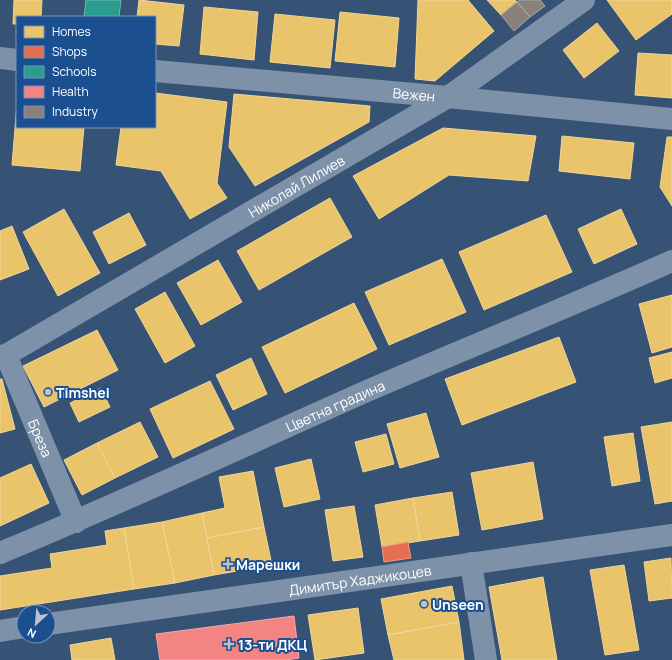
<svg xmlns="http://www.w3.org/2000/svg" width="672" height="660" viewBox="0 0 672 660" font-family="Manrope,sans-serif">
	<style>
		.homes { fill: #e9c46a; stroke: #f0d697 }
		.shops { fill: #e76f51; stroke: #ee9a85 }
		.schools { fill: #2a9d8f; stroke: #6abab1 }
		.health { fill: #f28482; stroke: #f6a9a8 }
		.industry { fill: #8a817c; stroke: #ada7a3 }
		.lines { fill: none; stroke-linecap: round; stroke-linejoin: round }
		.minor { stroke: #7d92a8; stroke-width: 22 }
		.poi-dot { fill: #b9c2ce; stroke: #1b4f8f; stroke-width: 1.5 }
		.labels { text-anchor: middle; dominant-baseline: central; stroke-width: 4; stroke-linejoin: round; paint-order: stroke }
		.street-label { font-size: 14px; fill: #fff; stroke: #1b4f8f }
		.poi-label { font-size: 14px; font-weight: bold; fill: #fff; stroke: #1b4f8f; text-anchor: start }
	</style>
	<rect width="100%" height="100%" fill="#365274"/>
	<path class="homes" d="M 14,0 L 42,0 L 41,17 L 17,17 L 17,24 L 13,24 Z
		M 139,0 L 184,5 L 179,46 L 155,44 L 155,17 L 137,17 Z
		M 418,0 L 468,0 L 494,31 L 435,81 L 415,79 Z
		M 487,0 L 515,0 L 517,2 L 501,15 Z
		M 607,0 L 672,0 L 672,14 L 636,40 Z
		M 204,7 L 258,12 L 254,60 L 200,54 Z
		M 340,12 L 399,18 L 395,67 L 335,61 Z
		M 275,14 L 335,20 L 330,68 L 270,62 Z
		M 597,23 L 619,51 L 584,78 L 563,50 Z
		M 638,53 L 672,55 L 672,98 L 635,95 Z
		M 155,93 L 227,102 L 217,183 L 227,198 L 190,219 L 161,171 L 116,165 L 121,127 L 155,127 Z
		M 234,94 L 370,106 L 369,122 L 255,186 L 229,147 Z
		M 17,103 L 17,127 L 84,127 L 80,171 L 12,165 Z
		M 443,128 L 536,136 L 528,181 L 449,175 L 379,219 L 353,176 Z
		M 562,136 L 634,143 L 630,179 L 559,171 Z
		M 667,137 L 672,137 L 672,206 L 660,187 Z
		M 330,198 L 352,237 L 259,290 L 237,251 Z
		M 64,209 L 100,273 L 58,296 L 23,232 Z
		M 621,209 L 637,244 L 594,264 L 578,229 Z
		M 129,213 L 146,245 L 109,264 L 93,232 Z
		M 546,215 L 572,272 L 484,310 L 459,252 Z
		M 12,226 L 29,269 L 0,280 L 0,231 Z
		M 442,259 L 466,312 L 389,345 L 365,292 Z
		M 218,260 L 242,302 L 201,325 L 177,283 Z
		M 165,292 L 195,346 L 165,363 L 135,309 Z
		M 672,295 L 672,347 L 652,353 L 639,304 Z
		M 354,303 L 377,349 L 285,393 L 262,347 Z
		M 97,330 L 118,370 L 44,407 L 23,366 Z
		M 559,337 L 576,382 L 462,425 L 445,379 Z
		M 672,352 L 672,378 L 655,383 L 649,358 Z
		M 251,358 L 267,394 L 233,410 L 216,375 Z
		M 0,379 L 2,379 L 15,429 L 0,433 Z
		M 210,381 L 234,429 L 173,458 L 150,409 Z
		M 101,388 L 110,407 L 79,422 L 70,403 Z
		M 426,413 L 439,457 L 400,468 L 387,424 Z
		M 140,422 L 158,457 L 115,478 L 97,443 Z
		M 672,422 L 672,501 L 655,504 L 641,427 Z
		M 633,433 L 640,481 L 612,486 L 604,437 Z
		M 386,434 L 394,464 L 363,472 L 355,442 Z
		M 97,443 L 115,478 L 82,495 L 64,460 Z
		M 311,459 L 320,499 L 284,507 L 275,468 Z
		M 533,462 L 543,519 L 482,530 L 471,473 Z
		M 31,464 L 49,503 L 0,526 L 0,478 Z
		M 253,471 L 264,527 L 207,538 L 202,513 L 225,508 L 219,477 Z
		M 452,492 L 459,535 L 420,541 L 413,498 Z
		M 413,498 L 420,541 L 382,547 L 375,505 Z
		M 354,506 L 363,557 L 333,561 L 325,510 Z
		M 202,513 L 214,575 L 175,583 L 162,522 Z
		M 162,522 L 175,583 L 134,589 L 124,528 Z
		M 264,527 L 272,565 L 214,575 L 207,538 Z
		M 124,528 L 134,589 L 0,610 L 0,576 L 52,568 L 50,554 L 107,545 L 105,531 Z
		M 671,558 L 672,598 L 649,601 L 644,562 Z
		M 624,565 L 639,650 L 605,655 L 590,570 Z
		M 543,577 L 557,660 L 502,660 L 489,587 Z
		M 452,586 L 459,622 L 388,635 L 381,599 Z
		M 358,608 L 364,653 L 315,660 L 308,615 Z
		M 459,622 L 464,660 L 394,660 L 388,635 Z
		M 111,638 L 115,660 L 72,660 L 70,645 Z"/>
	<path class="shops" d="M 408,542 L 411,558 L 384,562 L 382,547 Z"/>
	<path class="schools" d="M 86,0 L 121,0 L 119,17 L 84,17 Z"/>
	<path class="health" d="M 294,616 L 299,658 L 286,660 L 160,660 L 156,634 Z"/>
	<path class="industry" d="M 519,0 L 540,0 L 545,6 L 530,17 L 517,2 Z
		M 517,2 L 530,17 L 514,31 L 501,15 Z"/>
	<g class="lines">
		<g class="minor">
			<path d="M 0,58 L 17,60"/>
			<path id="s1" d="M 155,71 L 448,97 L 672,119"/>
			<path id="s2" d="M 6,355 L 76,522"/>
			<path id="s3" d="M 0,356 L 6,355 L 448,97 L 584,0"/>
			<path id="s4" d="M 0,553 C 124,502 245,445 367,391 C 469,347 571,306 672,261"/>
			<path d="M 471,563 L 486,660"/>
			<path id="s5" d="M 48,624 L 672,535"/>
			<path d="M 0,631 L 24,627"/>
		</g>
	</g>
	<g class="poi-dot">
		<circle cx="48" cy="392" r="4"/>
		<path d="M226 558h4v4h4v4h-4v4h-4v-4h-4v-4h4z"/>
		<circle cx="424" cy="604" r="4"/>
		<path d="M227 638h4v4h4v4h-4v4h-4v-4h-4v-4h4z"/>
	</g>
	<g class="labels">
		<g class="street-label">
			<text stroke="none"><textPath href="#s1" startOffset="260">Вежен</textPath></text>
			<text stroke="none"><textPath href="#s3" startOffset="342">Николай Лилиев</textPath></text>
			<text stroke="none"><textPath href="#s4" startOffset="366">Цветна градина</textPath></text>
			<text stroke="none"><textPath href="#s2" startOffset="90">Бреза</textPath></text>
			<text stroke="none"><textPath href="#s5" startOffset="315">Димитър Хаджикоцев</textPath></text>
		</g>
		<g class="poi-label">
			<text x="56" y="392">Timshel</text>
			<text x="236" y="564">Марешки</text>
			<text x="432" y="604">Unseen</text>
			<text x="238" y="644">13-ти ДКЦ</text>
		</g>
	</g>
	<rect x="16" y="16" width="140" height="112" fill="#1b4f8f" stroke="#7695bc"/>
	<rect x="24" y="26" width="20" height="12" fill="#e9c46a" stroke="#7695bc"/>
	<text x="52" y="36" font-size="12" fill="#ffffff">Homes</text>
	<rect x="24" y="46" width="20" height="12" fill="#e76f51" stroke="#7695bc"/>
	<text x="52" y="56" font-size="12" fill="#ffffff">Shops</text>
	<rect x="24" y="66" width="20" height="12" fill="#2a9d8f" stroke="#7695bc"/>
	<text x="52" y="76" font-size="12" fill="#ffffff">Schools</text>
	<rect x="24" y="86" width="20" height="12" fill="#f28482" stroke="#7695bc"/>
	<text x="52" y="96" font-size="12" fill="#ffffff">Health</text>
	<rect x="24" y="106" width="20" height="12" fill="#8a817c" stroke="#7695bc"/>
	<text x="52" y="116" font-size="12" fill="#ffffff">Industry</text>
	<g transform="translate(36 624) rotate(206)"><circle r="19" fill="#1b4f8f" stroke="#7695bc"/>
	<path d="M0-3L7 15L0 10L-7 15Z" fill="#b9c2ce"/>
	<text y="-6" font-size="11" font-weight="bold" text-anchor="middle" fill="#ffffff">N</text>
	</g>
</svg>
